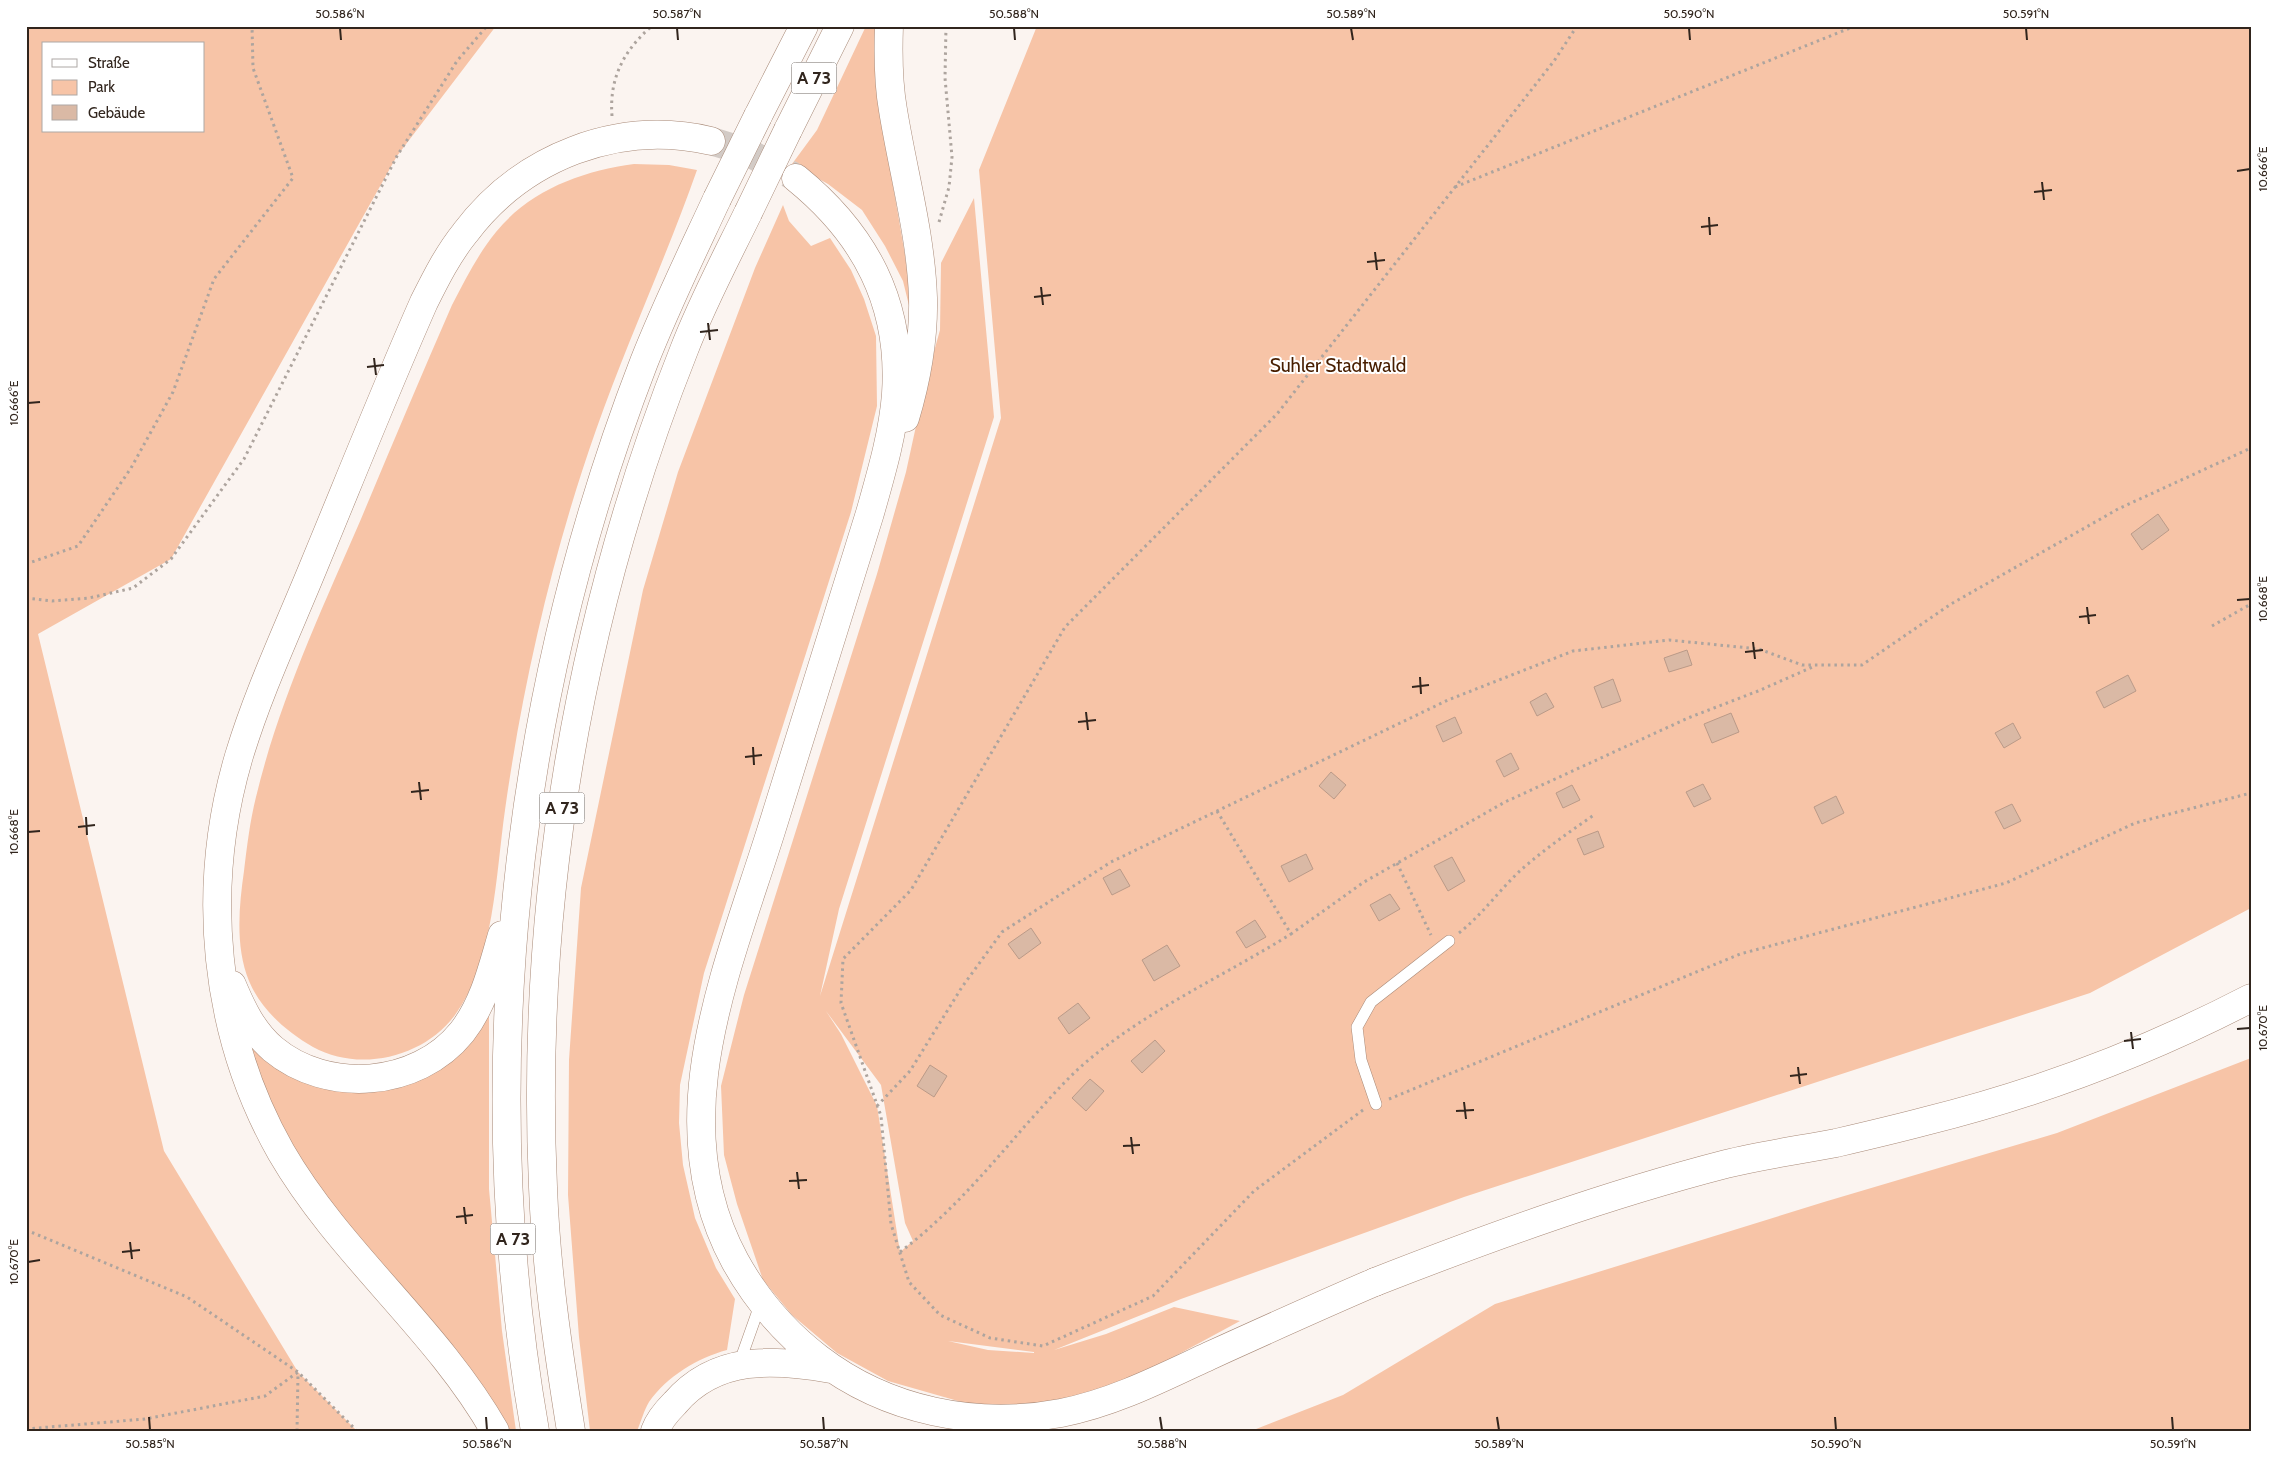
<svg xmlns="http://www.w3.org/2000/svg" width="2277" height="1457" viewBox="0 0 2277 1457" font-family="Cabin,sans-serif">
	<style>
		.green { fill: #f7c4a7; fill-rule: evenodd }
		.building { fill: #dab9a5; stroke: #ba9a88 }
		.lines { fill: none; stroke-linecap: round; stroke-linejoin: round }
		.motorway-tunnel { stroke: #d3cbc6; stroke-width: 28; stroke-dasharray: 28 14; stroke-linecap: butt }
		.service-casing { stroke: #a98a78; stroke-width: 12 }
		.secondary-casing { stroke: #a98a78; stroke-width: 29 }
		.motorway-casing { stroke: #a98a78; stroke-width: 29 }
		.path { stroke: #ada49e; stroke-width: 3; stroke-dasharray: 2.5 4; stroke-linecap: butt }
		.service { stroke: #fff; stroke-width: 11 }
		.secondary { stroke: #fff; stroke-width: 28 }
		.motorway { stroke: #fff; stroke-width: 28 }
		.motorway-bridge-casing { stroke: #a98a78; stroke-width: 29; stroke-linecap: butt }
		.motorway-bridge { stroke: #fff; stroke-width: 28 }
		.ticks { fill: none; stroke: #31251d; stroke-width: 2 }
		.labels { text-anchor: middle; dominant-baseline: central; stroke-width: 4; stroke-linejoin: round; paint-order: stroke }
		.shield { fill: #fff; stroke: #6f6661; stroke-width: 1 }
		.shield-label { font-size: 18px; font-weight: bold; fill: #31251d }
		.park-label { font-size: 19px; fill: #481e00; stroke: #fff }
		.neatline { fill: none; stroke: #31251d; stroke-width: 2 }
		.ticks-label { font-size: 12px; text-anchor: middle; fill: #31251d }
	</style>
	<rect width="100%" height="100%" fill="#fbf4f0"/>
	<path class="green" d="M 26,26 L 496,26 L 397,156 L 171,559 L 38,634 L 164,1151 L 298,1372 L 357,1431 L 26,1431 ZM 44,44 L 204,44 L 204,131 L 44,131 Z
		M 866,26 L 876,26 L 877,93 L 905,255 L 914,326 L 903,281 L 885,246 L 862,210 L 828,184 L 792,164 L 817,130 Z
		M 1037,26 L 2251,26 L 2251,908 L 2090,993 L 1464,1197 L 1181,1299 L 1054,1350 L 1106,1334 L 1174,1307 L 1240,1321 L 1118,1387 L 1049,1403 L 998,1406 L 965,1403 L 888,1381 L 837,1353 L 792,1315 L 763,1280 L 737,1204 L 724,1155 L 721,1086 L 744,995 L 877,574 L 906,472 L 926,380 L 940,330 L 941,263 L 974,198 L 994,417 L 839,909 L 820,996 L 1001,418 L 979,170 ZM 826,1011 L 881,1085 L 905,1223 L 913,1241 L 900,1252 L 877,1106 L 841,1034 ZM 948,1341 L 1034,1352 L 1034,1353 L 988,1350 Z
		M 634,164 L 669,165 L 697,170 C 666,258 627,342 596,430 C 553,552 523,682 505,810 C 496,873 494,963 455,1015 C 424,1057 360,1073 313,1047 C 287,1032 261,1010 249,981 C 235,947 239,906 244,871 C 247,846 250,821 256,797 C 279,701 322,609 361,519 C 391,447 421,376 452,305 C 465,280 478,254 496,232 C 530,190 582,171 634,164 Z
		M 783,205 L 789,221 L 811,246 L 830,238 L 851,270 L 864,299 L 876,336 L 877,406 L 851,512 L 704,973 L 680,1085 L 679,1123 L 683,1165 L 695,1218 L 716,1268 L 735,1299 L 727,1350 C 698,1358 667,1376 649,1402 C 644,1410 641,1422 637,1431 L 590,1431 L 579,1337 L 568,1195 L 569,1060 L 581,888 L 643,590 L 678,472 L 755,268 Z
		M 489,1008 L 489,1189 L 502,1331 L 516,1431 L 504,1431 L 309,1180 L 252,1066 L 246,1029 L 363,1084 Z
		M 2251,1058 L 2251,1431 L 1251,1431 L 1343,1395 L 1495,1304 L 1824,1202 L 2057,1133 Z"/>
	<path class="building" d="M 2158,514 L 2169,530 L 2142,550 L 2131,534 Z
		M 1687,650 L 1692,665 L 1669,672 L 1664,658 Z
		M 2128,675 L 2136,691 L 2104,708 L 2096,692 Z
		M 1613,679 L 1621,701 L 1602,708 L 1594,687 Z
		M 1546,693 L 1554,707 L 1537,716 L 1530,702 Z
		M 1731,713 L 1739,732 L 1712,743 L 1704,724 Z
		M 1455,717 L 1462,733 L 1443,742 L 1436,726 Z
		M 2013,723 L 2021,738 L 2004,748 L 1995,733 Z
		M 1511,753 L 1519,769 L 1504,777 L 1496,761 Z
		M 1331,772 L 1346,785 L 1334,799 L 1319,786 Z
		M 1703,784 L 1711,799 L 1694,807 L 1686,792 Z
		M 1572,785 L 1580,800 L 1563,808 L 1556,793 Z
		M 1836,796 L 1844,813 L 1822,824 L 1814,807 Z
		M 2012,804 L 2021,821 L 2004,829 L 1995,812 Z
		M 1598,831 L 1604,847 L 1584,855 L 1577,839 Z
		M 1306,854 L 1313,869 L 1289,882 L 1281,866 Z
		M 1452,857 L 1465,881 L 1448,891 L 1434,866 Z
		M 1120,869 L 1130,886 L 1112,895 L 1103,878 Z
		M 1390,894 L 1400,909 L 1379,921 L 1370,905 Z
		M 1255,920 L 1266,937 L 1246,948 L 1236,932 Z
		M 1031,928 L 1041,943 L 1019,959 L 1008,944 Z
		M 1167,945 L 1180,966 L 1154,981 L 1142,960 Z
		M 1078,1003 L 1090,1018 L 1069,1034 L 1058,1018 Z
		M 1155,1040 L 1165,1051 L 1142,1073 L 1131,1061 Z
		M 930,1065 L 947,1076 L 934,1097 L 917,1086 Z
		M 1090,1079 L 1104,1091 L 1086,1111 L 1072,1098 Z"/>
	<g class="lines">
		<path class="motorway-tunnel" d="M 711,141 L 747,152 L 793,176"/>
		<g class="service-casing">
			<path id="service" d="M 1376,1104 L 1361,1060 L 1357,1027 L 1371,1002 L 1449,941
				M 739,1364 L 761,1302"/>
		</g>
		<g class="secondary-casing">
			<path id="secondary" d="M 1375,1282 C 1490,1237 1606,1195 1726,1164 C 1762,1155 1799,1150 1836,1143 C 1866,1136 1896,1129 1926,1121 C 2039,1093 2147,1052 2251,998"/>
		</g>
		<g class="motorway-casing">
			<path id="motorway" d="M 889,26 C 888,54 888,82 893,110 C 903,172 921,235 923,298 C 924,339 917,378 905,418
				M 758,116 L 804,26
				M 788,130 L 840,26
				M 796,178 C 865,234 902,303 896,394 C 893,434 881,474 870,513 C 837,619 804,725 771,831 C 728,968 659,1122 735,1261 C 756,1299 783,1331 818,1358 C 887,1411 976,1429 1061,1413 C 1113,1403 1162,1378 1209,1356 C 1264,1331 1319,1306 1375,1282
				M 232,985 C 242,1009 253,1032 273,1049 C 327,1094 417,1088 462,1032 C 484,1004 492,969 502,935
				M 495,1431 C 437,1329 340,1254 281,1152 C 213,1032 200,888 239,756 C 259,690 289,627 315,563 C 351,476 386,388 424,302 C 436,278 448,254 465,233 C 522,157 618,119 711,141
				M 535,1431 C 473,1075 514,698 644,362 C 666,306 692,253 717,199
				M 571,1431 C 558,1350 546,1269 543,1187 C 530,903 579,614 684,350 C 702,303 726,258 748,213
				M 655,1431 C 659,1420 667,1411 675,1403 C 716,1355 774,1359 831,1369"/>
		</g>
		<path class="path" d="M 612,116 C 609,78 624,50 652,26
			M 1455,187 L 1855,26
			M 939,222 L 949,187 L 952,157 L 945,78 L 946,26
			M 26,564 L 78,546 L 131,468 L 173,392 L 214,279 L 293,178 L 253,68 L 252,26
			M 26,598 L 52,601 L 89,598 L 133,588 L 171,559 L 244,459 L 397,156 L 457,61 L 487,26
			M 2212,626 L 2251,604
			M 1217,811 L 1291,934 L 1364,882 L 1505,802 L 1688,718 L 1758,691 L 1815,666
			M 1397,863 L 1431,935
			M 1459,933 C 1483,914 1500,889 1522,869 C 1545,849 1569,832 1594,815
			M 1389,1099 L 1740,954 L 2006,883 L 2135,823 L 2251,793
			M 877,1106 L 910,1071 L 962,987 L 1002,932 L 1111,862 L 1448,700 L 1573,651 L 1669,640 L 1759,649 L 1802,665 L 1862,665 L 1951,604 L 2118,509 L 2251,448
			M 1363,1110 L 1254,1191 L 1153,1296 L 1043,1346 L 990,1338 L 940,1315 L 909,1282 L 891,1224 L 881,1116 L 841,1003 L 843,959 L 911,890 L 1065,627 L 1277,414 L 1554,61 L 1577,26
			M 26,1230 L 187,1297 L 298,1372 L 357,1431
			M 900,1252 C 948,1216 986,1171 1025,1126 C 1045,1104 1063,1082 1085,1063 C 1147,1010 1222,977 1291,934
			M 26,1429 L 145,1419 L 265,1396 L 298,1372
			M 297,1431 L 298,1373"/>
		<use href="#service" class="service"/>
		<use href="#secondary" class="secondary"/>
		<use href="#motorway" class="motorway"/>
		<g class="motorway-bridge-casing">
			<path id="motorway-bridge" d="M 717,199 L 758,116
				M 748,213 L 788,130"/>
		</g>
		<use href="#motorway-bridge" class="motorway-bridge"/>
	</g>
	<path class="ticks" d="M 340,28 L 341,40M 677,28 L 678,40M 1014,28 L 1015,40M 1351,28 L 1353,40M 1689,28 L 1690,40M 2026,28 L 2027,40M 2237,171 L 2250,169M 2042,182 L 2044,200M 2034,192 L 2052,190M 1709,217 L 1710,235M 1701,227 L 1718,225M 1375,252 L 1377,270M 1367,262 L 1385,260M 1041,287 L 1043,305M 1034,297 L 1051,295M 708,323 L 710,340M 700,332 L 718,330M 374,358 L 376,375M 367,367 L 384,365M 28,403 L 40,402M 2237,600 L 2250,599M 2087,607 L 2089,624M 2079,617 L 2096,615M 1753,642 L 1755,659M 1745,652 L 1763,650M 1420,677 L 1421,694M 1412,687 L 1429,685M 1086,712 L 1088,730M 1078,722 L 1096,720M 753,747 L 754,765M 745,757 L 762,755M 419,782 L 421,800M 411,792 L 429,790M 86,817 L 87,835M 78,827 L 95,825M 28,832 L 40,831M 2237,1029 L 2250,1028M 2131,1032 L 2133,1049M 2124,1041 L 2141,1039M 1798,1067 L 1800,1084M 1790,1076 L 1807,1074M 1464,1102 L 1466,1119M 1456,1111 L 1474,1110M 1131,1137 L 1133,1154M 1123,1146 L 1140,1145M 797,1172 L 799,1189M 789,1181 L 807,1180M 464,1207 L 466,1224M 456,1217 L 473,1215M 130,1242 L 132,1259M 122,1252 L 140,1250M 28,1262 L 40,1260M 149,1417 L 150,1430M 486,1417 L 487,1430M 823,1417 L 824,1430M 1160,1417 L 1162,1430M 1497,1417 L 1499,1430M 1835,1417 L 1836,1430M 2172,1417 L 2173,1430"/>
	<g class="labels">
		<g class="shield">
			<rect x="791.5" y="62.5" width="45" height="31" rx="4"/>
			<rect x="539.5" y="792.5" width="45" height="31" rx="4"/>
			<rect x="490.5" y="1223.5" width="45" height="31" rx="4"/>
		</g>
		<g class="shield-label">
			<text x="814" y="78">A 73</text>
			<text x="562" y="808">A 73</text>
			<text x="513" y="1239">A 73</text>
		</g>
		<g class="park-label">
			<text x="1338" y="365">Suhler Stadtwald</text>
		</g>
	</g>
	<rect width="2277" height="1457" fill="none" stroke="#ffffff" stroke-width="55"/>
	<rect x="42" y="42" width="162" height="90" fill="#ffffff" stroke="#ada8a5"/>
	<rect x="52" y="59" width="25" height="8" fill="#ffffff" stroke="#ada8a5"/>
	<text x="88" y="68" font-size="15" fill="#31251d">Straße</text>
	<rect x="52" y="80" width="25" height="15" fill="#f7c4a7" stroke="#ada8a5"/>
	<text x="88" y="92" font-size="15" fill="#31251d">Park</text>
	<rect x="52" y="105" width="25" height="15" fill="#dab9a5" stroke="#ada8a5"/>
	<text x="88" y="118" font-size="15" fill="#31251d">Gebäude</text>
	<rect x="28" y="28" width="2222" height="1402" class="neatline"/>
	<g class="ticks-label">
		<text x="340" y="18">50.586°N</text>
		<text x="677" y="18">50.587°N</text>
		<text x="1014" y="18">50.588°N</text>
		<text x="1351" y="18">50.589°N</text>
		<text x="1689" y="18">50.590°N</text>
		<text x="2026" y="18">50.591°N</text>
		<text transform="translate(2263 169) rotate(-90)" y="4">10.666°E</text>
		<text transform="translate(14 403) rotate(-90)" y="4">10.666°E</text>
		<text transform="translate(2263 599) rotate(-90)" y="4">10.668°E</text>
		<text transform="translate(14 832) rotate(-90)" y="4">10.668°E</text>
		<text transform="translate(2263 1028) rotate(-90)" y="4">10.670°E</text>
		<text transform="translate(14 1262) rotate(-90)" y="4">10.670°E</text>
		<text x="150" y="1448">50.585°N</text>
		<text x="487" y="1448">50.586°N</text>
		<text x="824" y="1448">50.587°N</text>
		<text x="1162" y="1448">50.588°N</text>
		<text x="1499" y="1448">50.589°N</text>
		<text x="1836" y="1448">50.590°N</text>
		<text x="2173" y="1448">50.591°N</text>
	</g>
</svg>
